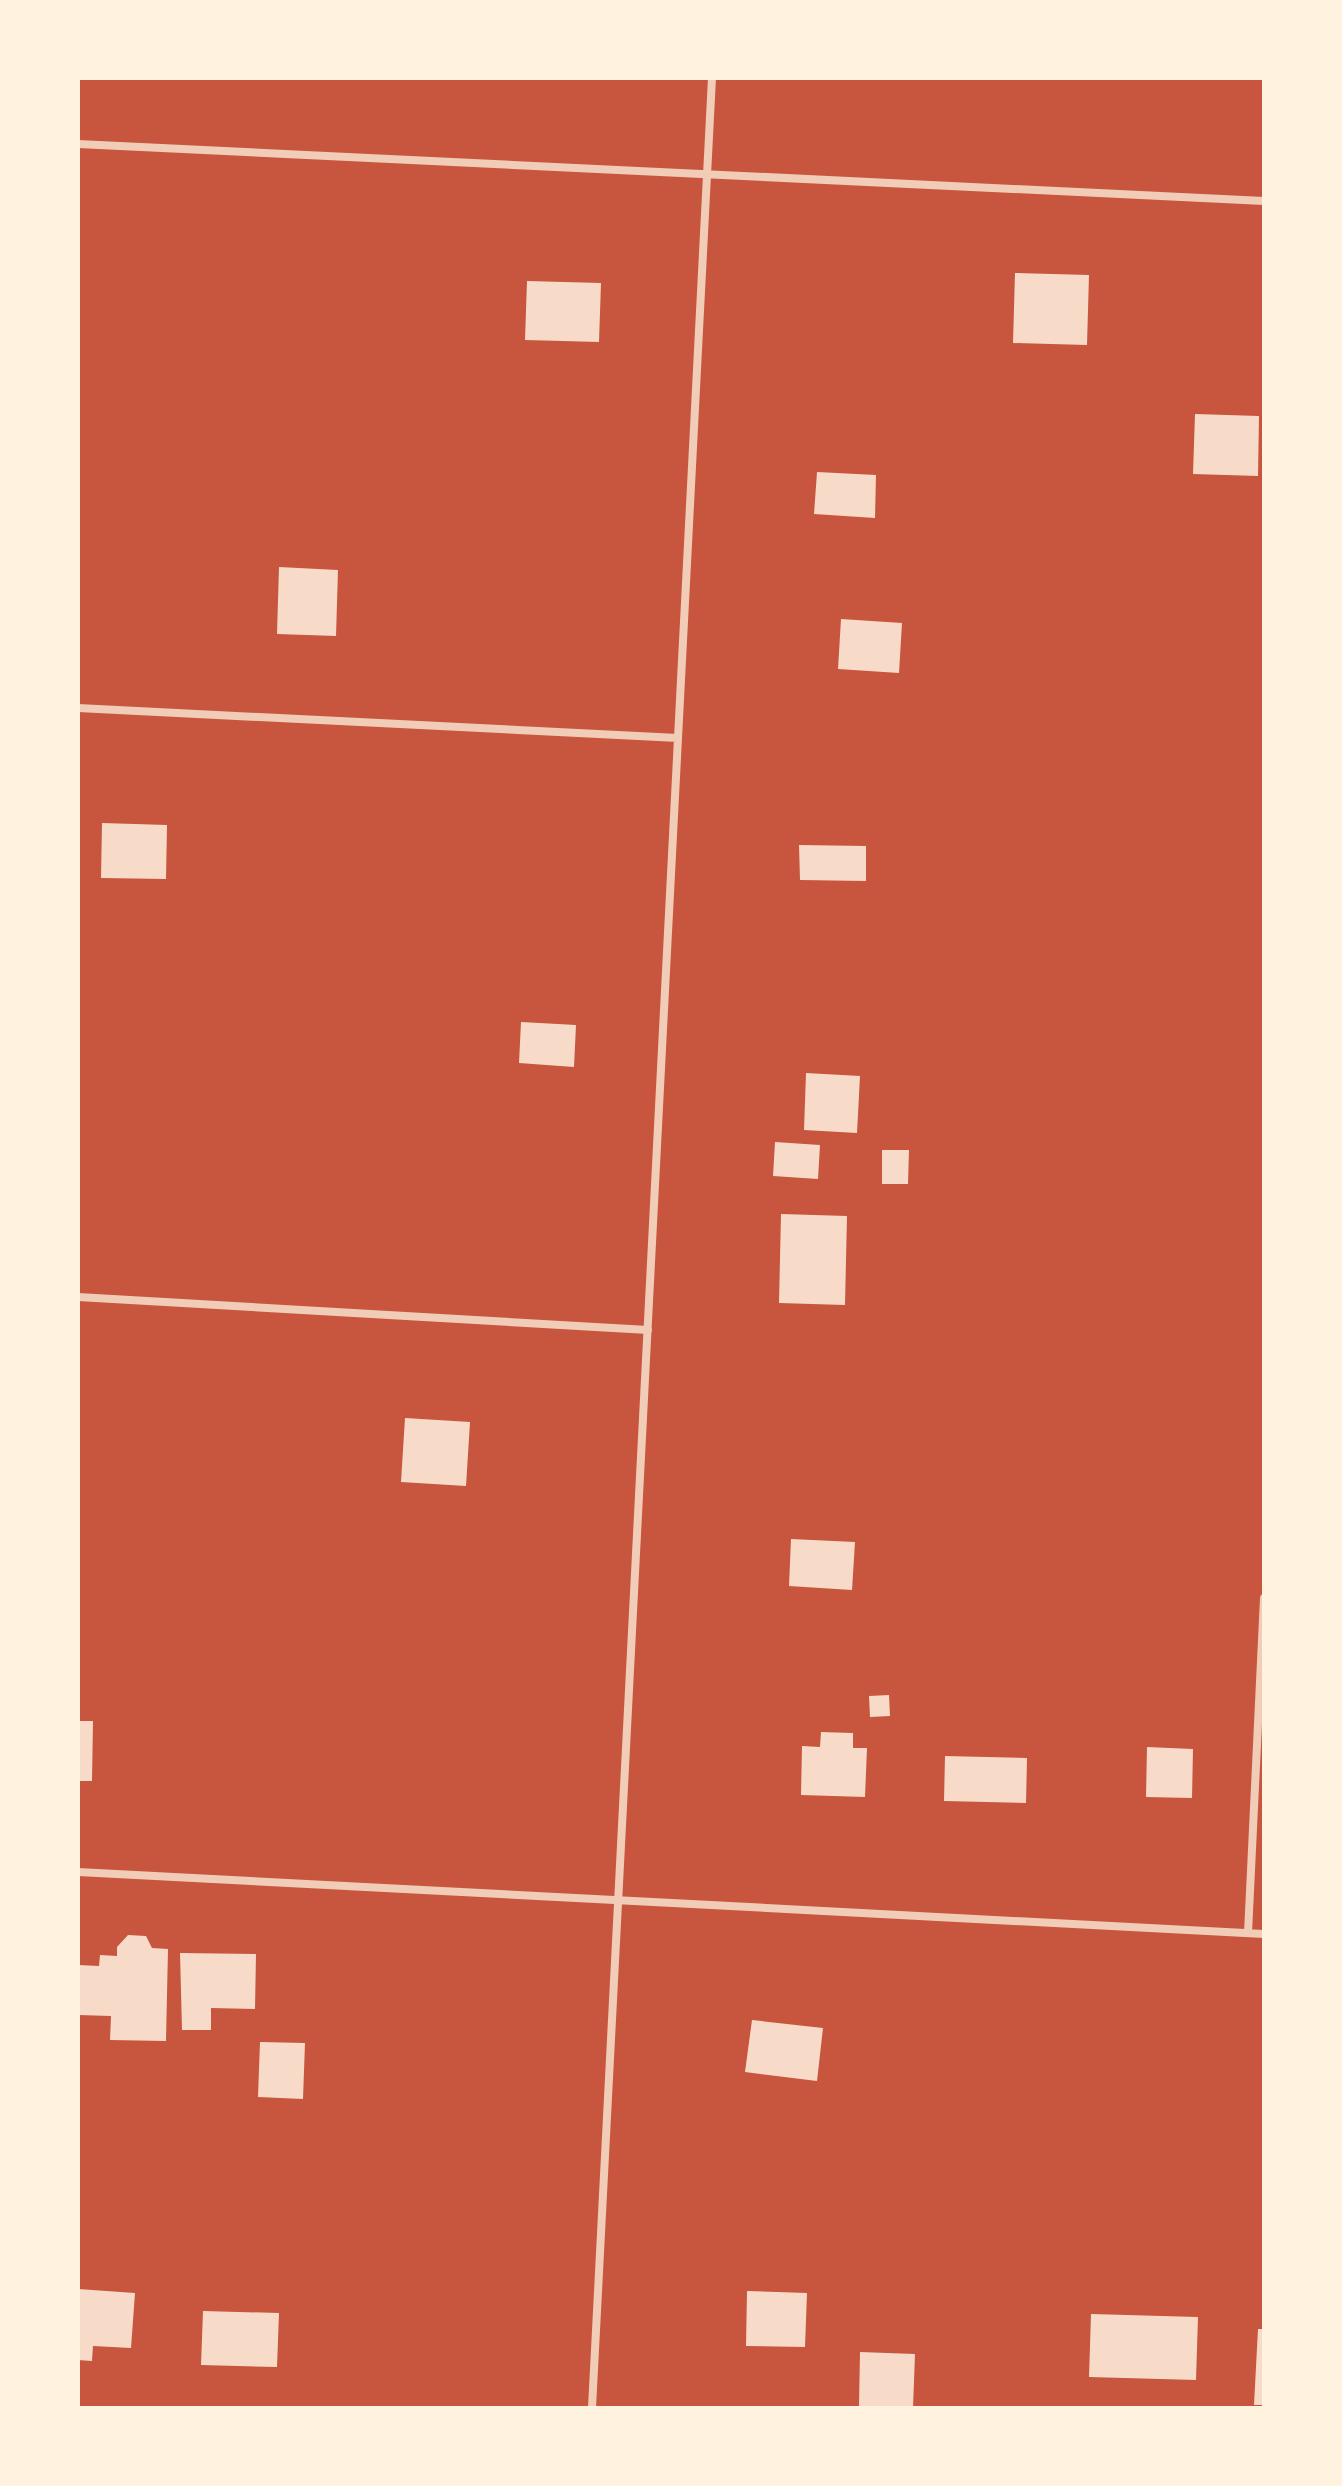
<svg xmlns="http://www.w3.org/2000/svg" width="1342" height="2486" viewBox="0 0 1342 2486" font-family="'Noto Sans',sans-serif">
	<style>
		.building { fill: #f7dbc8 }
		.lines { fill: none; stroke-linecap: round; stroke-linejoin: round }
		.minor { stroke: #f1ccb7; stroke-width: 8 }
	</style>
	<rect width="100%" height="100%" fill="#c8553d"/>
	<path class="building" d="M 1015,273 L 1089,275 L 1087,345 L 1013,343 Z
		M 527,281 L 601,283 L 599,342 L 525,340 Z
		M 1195,414 L 1259,416 L 1258,476 L 1193,474 Z
		M 817,472 L 876,475 L 875,518 L 814,514 Z
		M 279,567 L 338,570 L 336,636 L 277,634 Z
		M 841,619 L 902,623 L 899,673 L 838,669 Z
		M 102,823 L 167,825 L 166,879 L 101,878 Z
		M 799,845 L 866,846 L 866,881 L 800,880 Z
		M 521,1022 L 576,1025 L 574,1067 L 519,1063 Z
		M 806,1073 L 860,1076 L 857,1133 L 804,1130 Z
		M 775,1142 L 820,1145 L 818,1179 L 773,1176 Z
		M 882,1150 L 909,1150 L 908,1184 L 882,1184 Z
		M 781,1214 L 847,1216 L 845,1305 L 779,1303 Z
		M 405,1418 L 470,1422 L 466,1486 L 401,1482 Z
		M 791,1539 L 855,1542 L 852,1590 L 789,1586 Z
		M 889,1695 L 890,1716 L 870,1717 L 869,1696 Z
		M 78,1721 L 93,1721 L 92,1781 L 78,1781 Z
		M 821,1732 L 853,1733 L 853,1748 L 867,1748 L 865,1797 L 801,1795 L 802,1746 L 820,1747 Z
		M 1147,1747 L 1193,1749 L 1192,1798 L 1146,1797 Z
		M 945,1756 L 1027,1758 L 1026,1803 L 944,1801 Z
		M 128,1935 L 146,1936 L 152,1948 L 168,1949 L 166,2041 L 110,2040 L 111,2016 L 78,2015 L 78,1965 L 99,1966 L 100,1955 L 117,1956 L 117,1947 Z
		M 180,1953 L 256,1954 L 255,2009 L 211,2008 L 211,2030 L 182,2030 Z
		M 752,2020 L 823,2028 L 817,2081 L 745,2072 Z
		M 260,2042 L 305,2043 L 303,2099 L 258,2097 Z
		M 78,2289 L 135,2293 L 131,2348 L 93,2346 L 92,2361 L 78,2360 Z
		M 747,2291 L 807,2293 L 805,2347 L 746,2346 Z
		M 203,2311 L 279,2313 L 277,2367 L 201,2365 Z
		M 1091,2314 L 1198,2317 L 1196,2380 L 1089,2377 Z
		M 1258,2329 L 1264,2329 L 1264,2405 L 1254,2405 Z
		M 860,2352 L 915,2354 L 913,2408 L 859,2406 Z"/>
	<g class="lines">
		<path class="minor" d="M 78,144 L 1264,201
			M 78,708 L 678,738
			M 78,1297 L 648,1330
			M 78,1872 L 1264,1934
			M 1248,1933 L 1264,1598
			M 592,2408 L 712,78"/>
	</g>
	<rect width="1342" height="2486" fill="none" stroke="#fff3e0" stroke-width="160"/>
</svg>
